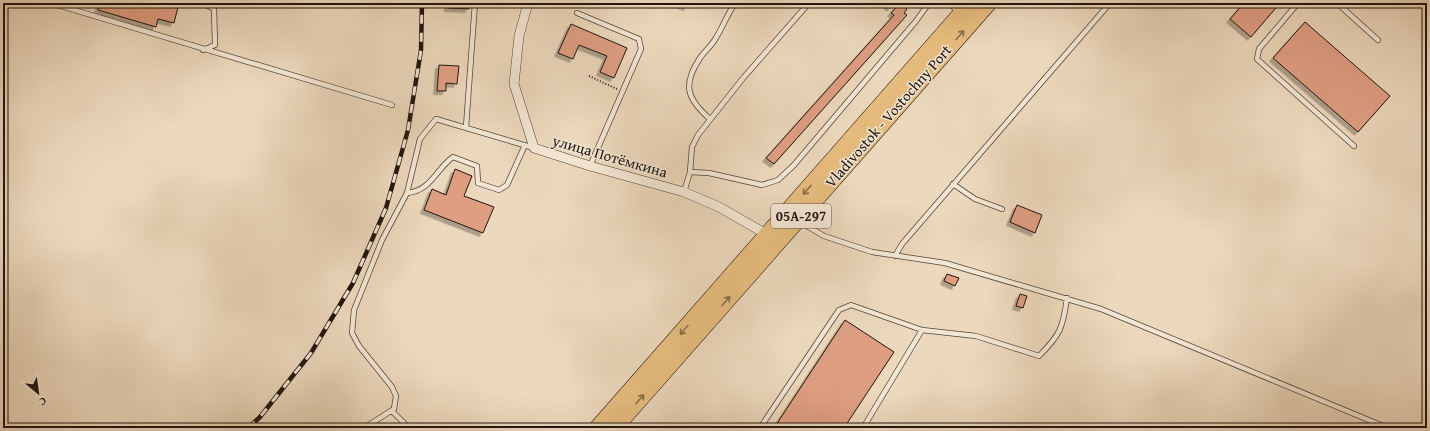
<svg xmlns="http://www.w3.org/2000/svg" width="1430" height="431" viewBox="0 0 1430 431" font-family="'Gentium Book Plus',serif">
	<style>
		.building { fill: #df9e82; stroke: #20140f; filter: url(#shadow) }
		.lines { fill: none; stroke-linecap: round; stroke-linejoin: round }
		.lane-casing { stroke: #53453a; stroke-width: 6 }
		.street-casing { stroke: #53453a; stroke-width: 10 }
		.highway-casing { stroke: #20140f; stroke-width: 18 }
		.path { stroke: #20140f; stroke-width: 2; stroke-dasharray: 1 2; stroke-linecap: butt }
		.lane { stroke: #f3e6d3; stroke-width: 4.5 }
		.street { stroke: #f3e6d3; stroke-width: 9 }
		.highway { stroke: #e6bc7e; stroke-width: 17 }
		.rail-casing { stroke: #20140f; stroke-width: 4.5 }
		.rail { stroke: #f3e6d3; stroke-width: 3; stroke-dasharray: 9; stroke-linecap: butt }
		.oneway { stroke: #8d704c }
		.labels { text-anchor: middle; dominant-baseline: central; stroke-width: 3; stroke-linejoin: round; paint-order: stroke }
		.shield { fill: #f3e6d3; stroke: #5f534a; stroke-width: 1 }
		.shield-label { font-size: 14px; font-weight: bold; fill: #20140f }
		.street-label { font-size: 15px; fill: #20140f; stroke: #f3e6d3 }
	</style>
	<defs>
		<filter id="shadow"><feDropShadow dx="-3.5" dy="3.5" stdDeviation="0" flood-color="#0004"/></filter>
	</defs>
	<rect width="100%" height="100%" fill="#ecd8bc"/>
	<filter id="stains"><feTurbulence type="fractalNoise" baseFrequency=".005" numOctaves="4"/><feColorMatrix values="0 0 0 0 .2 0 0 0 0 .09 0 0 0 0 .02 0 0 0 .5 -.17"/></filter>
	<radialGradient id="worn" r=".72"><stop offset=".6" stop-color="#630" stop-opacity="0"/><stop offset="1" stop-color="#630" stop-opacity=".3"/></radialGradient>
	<path class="building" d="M 100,3 L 179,3 L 174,23 L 158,19 L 156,27 L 98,10 Z
		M 448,3 L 469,3 L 469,9 L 448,8 Z
		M 677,3 L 689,3 L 687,7 Z
		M 885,3 L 895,3 L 890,8 Z
		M 900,3 L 907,9 L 904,13 L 907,15 L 774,164 L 766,158 L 894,15 L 891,13 Z
		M 1244,3 L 1280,3 L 1251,37 L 1230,19 Z
		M 1305,22 L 1390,96 L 1358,132 L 1273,58 Z
		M 571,24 L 627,48 L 614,78 L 600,72 L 607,56 L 579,45 L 573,59 L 558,53 Z
		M 439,65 L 459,66 L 457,84 L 446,83 L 446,91 L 437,91 Z
		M 455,169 L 472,176 L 464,196 L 494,207 L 483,233 L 424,210 L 432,189 L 446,195 Z
		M 1017,205 L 1042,215 L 1035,233 L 1010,222 Z
		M 947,274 L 959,278 L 955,286 L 944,281 Z
		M 1020,294 L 1027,296 L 1023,308 L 1016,306 Z
		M 845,320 L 894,352 L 844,428 L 774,428 Z"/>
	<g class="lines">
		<g class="lane-casing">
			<path id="lane" d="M 51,3 L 392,105
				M 950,3 L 958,12
				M 1298,3 L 1259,49 L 1257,59 L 1354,146
				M 1337,3 L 1378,40
				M 577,13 L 639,39 L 641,49 L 590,166
				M 203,50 L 215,45 L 214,9 L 203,3
				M 710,119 C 687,99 682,85 700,58 C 704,52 710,47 714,41 C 722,29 727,15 735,3
				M 466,127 L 475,3
				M 690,172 L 709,173 L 762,185 L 778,180 L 794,165 L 916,21 L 929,3
				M 953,184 L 975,199 L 1002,209
				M 684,192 L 690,172 L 692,147 L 698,135 L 744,77 L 809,3
				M 407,193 C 431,191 436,169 453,157 L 477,166 L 478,183 L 499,190 L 507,185 L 525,145
				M 800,222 L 824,236 L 872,252 L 945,263 L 1101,309 L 1388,428
				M 895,256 L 902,244 L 1110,3
				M 392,411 L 409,428
				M 364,428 L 394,409 L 396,396 L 392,387 L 359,346 L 352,333 L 354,310 L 382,240 L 407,193 L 420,139 L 436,119 L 534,148
				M 760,428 L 839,310 L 851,305 L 922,330 L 976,336 L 1039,356 C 1060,335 1063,328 1067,298
				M 863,428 L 922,330"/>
		</g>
		<g class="street-casing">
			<path id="street" d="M 528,3 L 519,36 L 514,84 L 534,148 L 590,166 L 684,192 L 719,207 L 768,235"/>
		</g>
		<g class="highway-casing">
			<path id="highway" d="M 598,428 L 971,3
				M 614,428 L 988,3"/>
		</g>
		<path class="path" d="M 589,76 L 617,89"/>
		<use href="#lane" class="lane"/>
		<use href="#street" class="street"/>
		<use href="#highway" class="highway"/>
		<g class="rail-casing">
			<path id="rail" d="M 248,428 L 260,417 L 311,353 L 353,283 L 386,208 L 408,130 L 421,50 L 422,3"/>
		</g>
		<use href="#rail" class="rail"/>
	</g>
	<defs><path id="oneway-shaft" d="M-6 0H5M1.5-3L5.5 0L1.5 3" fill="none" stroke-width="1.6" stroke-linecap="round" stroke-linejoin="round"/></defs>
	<g class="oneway">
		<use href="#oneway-shaft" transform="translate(960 35) rotate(-49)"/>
		<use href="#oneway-shaft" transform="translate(807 190) rotate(131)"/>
		<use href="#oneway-shaft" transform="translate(726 301) rotate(-49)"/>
		<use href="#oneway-shaft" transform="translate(684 330) rotate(131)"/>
		<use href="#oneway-shaft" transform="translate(640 399) rotate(-49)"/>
	</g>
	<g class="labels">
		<rect class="shield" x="771" y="204" width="60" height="24" rx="3"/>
		<g class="shield-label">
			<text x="801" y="216">05А-297</text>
		</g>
		<g class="street-label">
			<text transform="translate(888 116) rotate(-49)">Vladivostok - Vostochny Port</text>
			<text transform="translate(610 156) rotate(16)">улица Потёмкина</text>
		</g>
	</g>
	<rect width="1430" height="431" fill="none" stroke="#ecd8bc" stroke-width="16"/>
	<rect x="4" y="4" width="1422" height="423" fill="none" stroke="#20140f" stroke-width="2"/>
	<rect x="8" y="8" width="1414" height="415" fill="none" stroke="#20140f"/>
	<g transform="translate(38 393) rotate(151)" stroke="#f3e6d3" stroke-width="3" paint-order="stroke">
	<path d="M0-3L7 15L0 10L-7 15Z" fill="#20140f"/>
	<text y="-6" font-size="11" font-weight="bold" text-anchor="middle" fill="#20140f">С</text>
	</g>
	<rect width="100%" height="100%" filter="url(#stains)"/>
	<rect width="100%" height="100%" fill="url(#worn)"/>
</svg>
